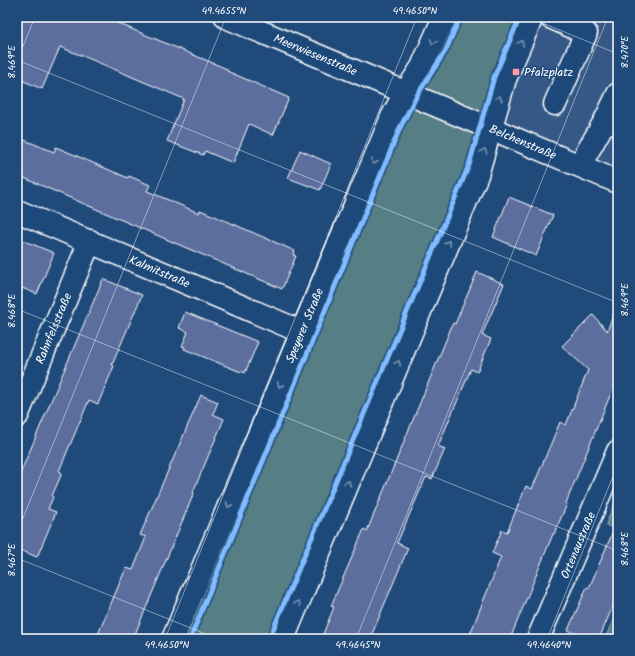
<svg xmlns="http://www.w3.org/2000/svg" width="635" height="656" viewBox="0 0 635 656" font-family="Kalam,sans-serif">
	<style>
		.built { fill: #355887 }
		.green { fill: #567e85; stroke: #aabec2 }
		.building { fill: #5b6e9e; stroke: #fff }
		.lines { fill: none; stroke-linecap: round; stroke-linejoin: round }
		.minor-casing { stroke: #fff; stroke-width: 25 }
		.minor { stroke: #1f4a7a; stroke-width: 22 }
		.cycleway-casing { stroke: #1f4a7a; stroke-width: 8 }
		.cycleway { stroke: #80bcff; stroke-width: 5 }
		.oneway { stroke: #7992af }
		.ticks { fill: none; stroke: #fff; stroke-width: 1; stroke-opacity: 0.45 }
		.poi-dot { fill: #ff9aa2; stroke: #1f4a7a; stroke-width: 1.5 }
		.labels { text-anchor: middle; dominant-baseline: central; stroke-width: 3; stroke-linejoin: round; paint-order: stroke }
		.street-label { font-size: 12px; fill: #fff; stroke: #1f4a7a }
		.poi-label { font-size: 12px; fill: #fff; stroke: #1f4a7a; text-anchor: start }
		.neatline { fill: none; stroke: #fff; stroke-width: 1.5 }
		.ticks-label { font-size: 10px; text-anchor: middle; fill: #fff }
	</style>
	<rect width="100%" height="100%" fill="#1f4a7a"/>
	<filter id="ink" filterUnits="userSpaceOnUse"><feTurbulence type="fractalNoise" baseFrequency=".025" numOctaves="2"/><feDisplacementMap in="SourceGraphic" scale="8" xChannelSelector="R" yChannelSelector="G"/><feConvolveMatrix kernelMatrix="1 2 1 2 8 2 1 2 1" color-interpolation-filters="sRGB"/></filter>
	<g filter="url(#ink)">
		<path class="built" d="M 532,17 L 618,17 L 618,182 L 490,128 Z"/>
		<path class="green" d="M 444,17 L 532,17 L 477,175 L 268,639 L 188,639 L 302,332 Z
			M 614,504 L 618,506 L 618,530 L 606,525 Z
			M 618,608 L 618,639 L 605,639 Z"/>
		<path class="building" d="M 17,17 L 103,17 L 227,69 L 227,71 L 289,98 L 273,135 L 249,124 L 233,163 L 205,151 L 203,155 L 167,141 L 184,99 L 90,59 L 60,47 L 42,89 L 17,78 Z
			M 17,137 L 54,152 L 56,147 L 128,178 L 129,176 L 150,185 L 147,191 L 199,213 L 200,210 L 231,223 L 295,251 L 293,255 L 296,256 L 282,289 L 17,175 Z
			M 300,150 L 331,164 L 320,190 L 288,178 Z
			M 509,197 L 553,215 L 536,256 L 493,237 Z
			M 17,238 L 54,253 L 37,294 L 17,286 Z
			M 477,272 L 504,284 L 482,335 L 491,339 L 477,372 L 471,369 L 438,446 L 445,449 L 432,479 L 426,477 L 397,543 L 408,548 L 370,639 L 321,639 L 334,607 L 331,606 L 364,529 L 367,531 L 453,323 L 455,324 Z
			M 103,279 L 142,295 L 112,365 L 114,366 L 98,404 L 89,400 L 59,471 L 62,473 L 52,496 L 53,497 L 48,509 L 56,512 L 37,557 L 17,549 L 17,481 Z
			M 617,305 L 618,376 L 566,503 L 567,504 L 554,534 L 553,534 L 510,639 L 468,639 L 501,557 L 492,553 L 502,530 L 507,532 L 526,486 L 532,489 L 560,422 L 566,425 L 588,370 L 562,346 L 593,315 L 607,331 Z
			M 185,312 L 258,342 L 245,373 L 241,371 L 241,372 L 184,349 L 185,347 L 182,346 L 188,332 L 179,328 Z
			M 201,395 L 218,402 L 213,414 L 224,419 L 193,492 L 194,493 L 133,639 L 96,639 L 126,568 L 133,570 L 146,537 L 140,535 Z
			M 618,520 L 618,594 L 599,639 L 588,639 L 568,630 L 587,587 L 589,588 Z"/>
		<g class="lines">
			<g class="minor-casing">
				<g id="minor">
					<path id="s1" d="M 226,17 L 618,182"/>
					<path d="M 550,17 L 586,33 L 555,104"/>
					<path d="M 606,119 L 618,94"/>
					<path d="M 580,165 L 606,119 L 618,124"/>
					<path id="s2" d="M 17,211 L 302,332"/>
					<path id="s3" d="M 17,416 L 90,241"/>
					<path id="s4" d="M 173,639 L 392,117 L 405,93 L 422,67 L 444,17"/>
					<path d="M 283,639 L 477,175 L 505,79 L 532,17"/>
					<path id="s5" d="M 538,639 L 618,451"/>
				</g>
			</g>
			<use href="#minor" class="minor"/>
			<g class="cycleway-casing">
				<path id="cycleway" d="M 190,639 L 400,128 L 416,97 L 446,50 L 460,17
					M 269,639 L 469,165 L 494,77 L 520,17"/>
			</g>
			<use href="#cycleway" class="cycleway"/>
		</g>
		<defs><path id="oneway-chevron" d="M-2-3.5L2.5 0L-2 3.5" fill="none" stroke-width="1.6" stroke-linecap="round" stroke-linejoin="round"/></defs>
		<g class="oneway">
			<use href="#oneway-chevron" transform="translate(433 42) rotate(113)"/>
			<use href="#oneway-chevron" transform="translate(521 43) rotate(-66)"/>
			<use href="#oneway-chevron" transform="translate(499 98) rotate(-74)"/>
			<use href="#oneway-chevron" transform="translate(484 151) rotate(-74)"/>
			<use href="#oneway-chevron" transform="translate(374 162) rotate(113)"/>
			<use href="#oneway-chevron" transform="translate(448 243) rotate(-67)"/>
			<use href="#oneway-chevron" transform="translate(398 363) rotate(-67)"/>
			<use href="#oneway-chevron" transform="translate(280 385) rotate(113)"/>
			<use href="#oneway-chevron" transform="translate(348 483) rotate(-67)"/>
			<use href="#oneway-chevron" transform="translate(229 505) rotate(113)"/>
			<use href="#oneway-chevron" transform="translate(298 603) rotate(-67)"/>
		</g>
	</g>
	<path class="ticks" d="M 528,17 L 618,54M 17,60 L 618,303M 17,61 L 35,17M 17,309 L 618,551M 17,533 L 226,17M 17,558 L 218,639M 165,639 L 417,17M 356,639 L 608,17M 547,639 L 618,464"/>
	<rect class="poi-dot" x="512" y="68" width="8" height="8" rx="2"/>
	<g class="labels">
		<g class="street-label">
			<text stroke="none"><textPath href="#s1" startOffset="97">Meerwiesenstraße</textPath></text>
			<text stroke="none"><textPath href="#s1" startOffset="322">Belchenstraße</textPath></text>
			<text stroke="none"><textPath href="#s2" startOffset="155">Kalmitstraße</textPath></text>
			<text stroke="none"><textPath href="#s4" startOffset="340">Speyerer Straße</textPath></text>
			<text stroke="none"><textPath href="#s3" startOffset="95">Rahnfelsstraße</textPath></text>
			<text stroke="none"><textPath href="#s5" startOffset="102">Ortenaustraße</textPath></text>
		</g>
		<g class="poi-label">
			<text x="524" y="72">Pfalzplatz</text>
		</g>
	</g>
	<rect width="635" height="656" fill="none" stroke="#1f4a7a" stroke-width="44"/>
	<rect x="22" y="22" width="591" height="612" class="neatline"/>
	<g class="ticks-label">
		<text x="224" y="14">49.4655°N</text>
		<text x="415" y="14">49.4650°N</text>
		<text transform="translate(624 52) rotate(-90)" y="4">8.470°E</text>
		<text transform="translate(11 62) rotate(-90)" y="4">8.469°E</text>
		<text transform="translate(624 300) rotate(-90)" y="4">8.469°E</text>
		<text transform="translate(11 311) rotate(-90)" y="4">8.468°E</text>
		<text transform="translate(624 549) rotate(-90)" y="4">8.468°E</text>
		<text transform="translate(11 560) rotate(-90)" y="4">8.467°E</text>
		<text x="167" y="648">49.4650°N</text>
		<text x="358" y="648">49.4645°N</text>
		<text x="549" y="648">49.4640°N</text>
	</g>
</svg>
